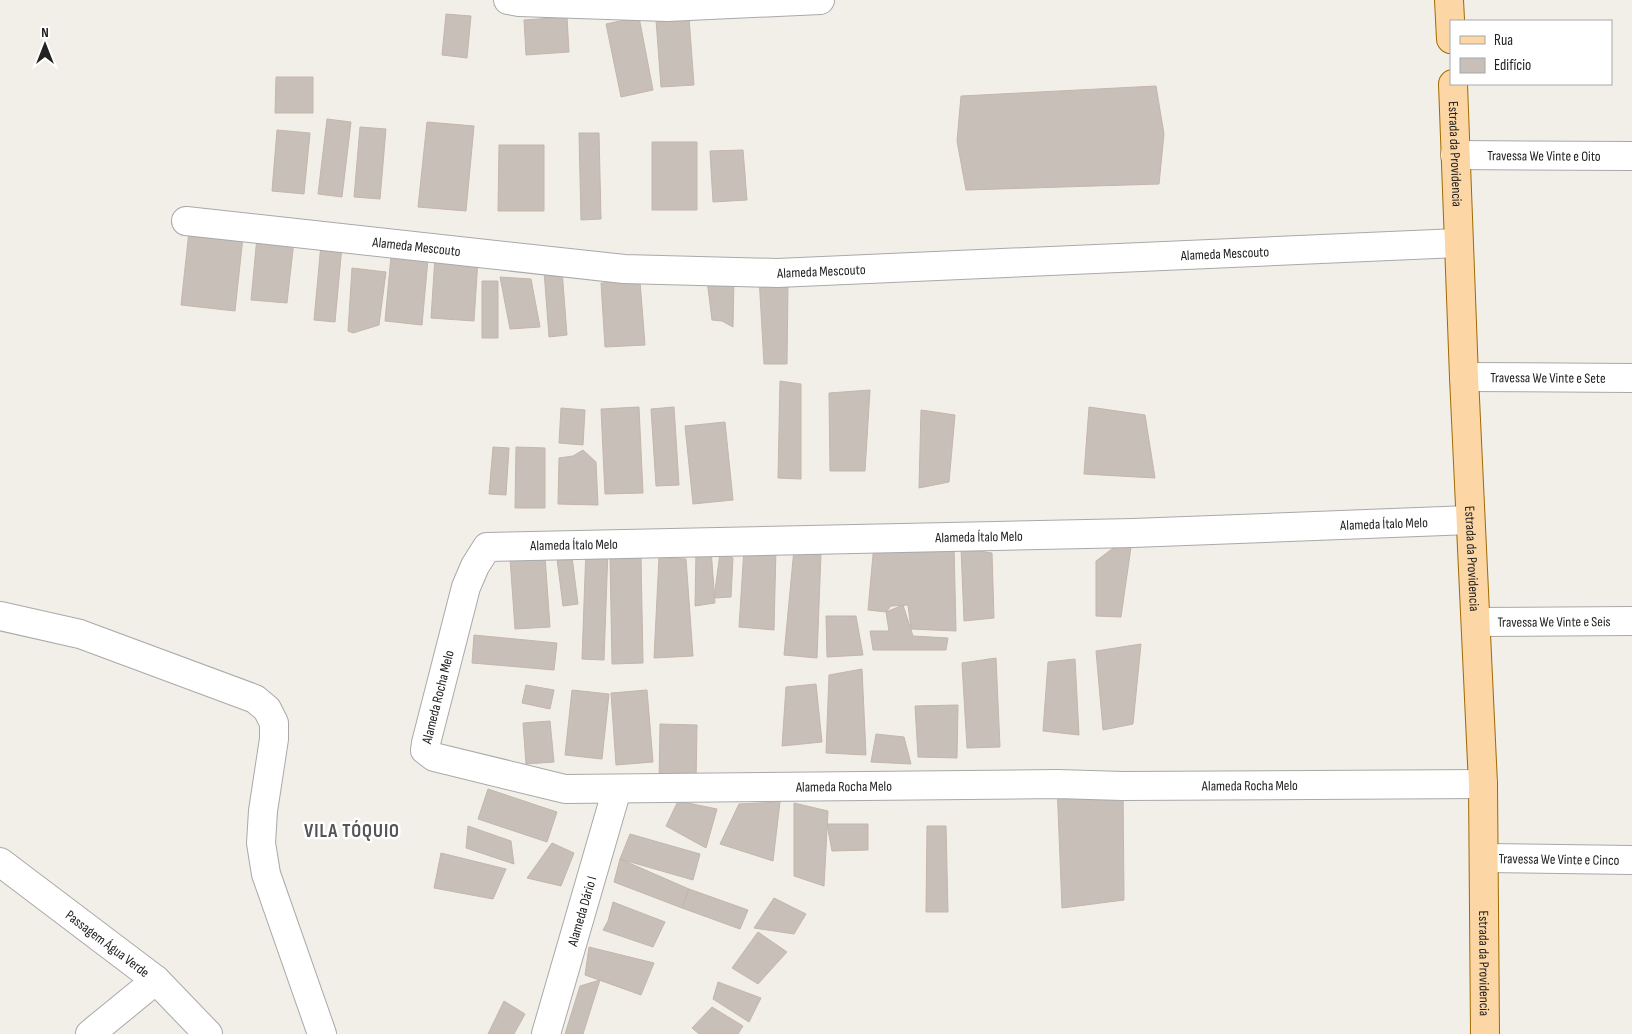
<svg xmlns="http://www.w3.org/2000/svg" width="1632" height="1034" viewBox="0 0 1632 1034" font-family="'Sofia Sans Condensed',sans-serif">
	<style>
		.building { fill: #c7bfb8; stroke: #c4b6ab }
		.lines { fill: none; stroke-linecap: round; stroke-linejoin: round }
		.minor-casing { stroke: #a9a9a9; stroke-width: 30 }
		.major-casing { stroke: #a06b00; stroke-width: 30 }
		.minor { stroke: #fff; stroke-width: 28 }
		.major { stroke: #fcd6a4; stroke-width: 28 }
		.labels { text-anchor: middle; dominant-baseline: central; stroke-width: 5; stroke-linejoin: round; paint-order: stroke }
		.street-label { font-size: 14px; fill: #222; stroke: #fff }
		.district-label { font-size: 19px; font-weight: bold; letter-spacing: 1px; fill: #555; stroke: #fff }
	</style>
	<rect width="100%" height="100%" fill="#f2efe9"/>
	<path class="building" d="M 446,14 L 471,16 L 467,58 L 442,55 Z
		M 567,17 L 569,52 L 526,55 L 524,20 Z
		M 639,17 L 653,90 L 621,97 L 606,24 Z
		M 689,18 L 694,85 L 661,87 L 656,20 Z
		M 276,77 L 313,77 L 313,113 L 275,113 Z
		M 1156,86 L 1164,134 L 1159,184 L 966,190 L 957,141 L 961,96 Z
		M 327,119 L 351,122 L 342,197 L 318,194 Z
		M 427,122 L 474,126 L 466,211 L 418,207 Z
		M 360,127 L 386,129 L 380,199 L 354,197 Z
		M 277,130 L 310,133 L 304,194 L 272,191 Z
		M 579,133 L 599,133 L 601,219 L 581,220 Z
		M 652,142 L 697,142 L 697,210 L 652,210 Z
		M 499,145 L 544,145 L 544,211 L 498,211 Z
		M 743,150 L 747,200 L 713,202 L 710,151 Z
		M 189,231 L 243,237 L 235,311 L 181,305 Z
		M 257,237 L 294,241 L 287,303 L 251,300 Z
		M 321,244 L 342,246 L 335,322 L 314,320 Z
		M 391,256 L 428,259 L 422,325 L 385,321 Z
		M 435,257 L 478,259 L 474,321 L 431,318 Z
		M 352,268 L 386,272 L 379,325 L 353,333 L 348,331 Z
		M 562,270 L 567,335 L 549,337 L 544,271 Z
		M 500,277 L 531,279 L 540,327 L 510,329 Z
		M 759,277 L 788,284 L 787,364 L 764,364 Z
		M 734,278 L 733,327 L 722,321 L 712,320 L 707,280 Z
		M 482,281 L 498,281 L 498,338 L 482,338 Z
		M 640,281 L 645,345 L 605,347 L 601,283 Z
		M 780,381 L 801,384 L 801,479 L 778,478 Z
		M 870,390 L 865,471 L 830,471 L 829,393 Z
		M 639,407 L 643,493 L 605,494 L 601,409 Z
		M 674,407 L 679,485 L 656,486 L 651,409 Z
		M 1089,407 L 1145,415 L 1155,478 L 1084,474 Z
		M 561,408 L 585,410 L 583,445 L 559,443 Z
		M 921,410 L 955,415 L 949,482 L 919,488 Z
		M 725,422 L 733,500 L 693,504 L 685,426 Z
		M 493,447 L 509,448 L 506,495 L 489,494 Z
		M 516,447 L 545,448 L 545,508 L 515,508 Z
		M 583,450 L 596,462 L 598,505 L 558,504 L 559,458 L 573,456 Z
		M 1133,533 L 1121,617 L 1096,616 L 1096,561 Z
		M 874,544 L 954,545 L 956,631 L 911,629 L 908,605 L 891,606 L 886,612 L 868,610 Z
		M 586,548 L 608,549 L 604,660 L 582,659 Z
		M 744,548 L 776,548 L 774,630 L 739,627 Z
		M 961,548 L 992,553 L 994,618 L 964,621 Z
		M 571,549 L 578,604 L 563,606 L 556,551 Z
		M 711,549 L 715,603 L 695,606 L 696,551 Z
		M 794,549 L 821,553 L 817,658 L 784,655 Z
		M 720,553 L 733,558 L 731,597 L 714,598 Z
		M 545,556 L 550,627 L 515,629 L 510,558 Z
		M 641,556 L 643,663 L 612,664 L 610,557 Z
		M 659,557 L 686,559 L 693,656 L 654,658 Z
		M 903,605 L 913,636 L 948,638 L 946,650 L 873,650 L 870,631 L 889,631 L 886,612 Z
		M 826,616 L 856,616 L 863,655 L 827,657 Z
		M 474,635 L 557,643 L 554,670 L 472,663 Z
		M 1141,644 L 1133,724 L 1103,730 L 1096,651 Z
		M 996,658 L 1000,747 L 967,748 L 962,663 Z
		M 1075,659 L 1079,735 L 1043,731 L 1048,662 Z
		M 862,669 L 866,755 L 826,753 L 829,675 Z
		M 816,684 L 822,742 L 782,746 L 786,687 Z
		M 526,685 L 554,690 L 550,709 L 522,703 Z
		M 572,690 L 609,694 L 602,759 L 565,755 Z
		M 647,690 L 653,762 L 616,765 L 611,693 Z
		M 958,705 L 957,758 L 918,757 L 915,706 Z
		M 550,721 L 554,762 L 526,764 L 523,723 Z
		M 660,724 L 697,725 L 696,785 L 659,784 Z
		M 876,734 L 904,737 L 911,764 L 871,762 Z
		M 1057,784 L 1123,786 L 1124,900 L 1062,908 Z
		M 488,789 L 557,812 L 547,842 L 478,819 Z
		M 678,801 L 717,809 L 706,848 L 666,826 Z
		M 780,802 L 773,861 L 720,844 L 739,804 Z
		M 794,803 L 828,811 L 824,886 L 794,876 Z
		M 827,824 L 868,824 L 868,850 L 832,851 Z
		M 468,826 L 511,841 L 514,864 L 466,848 Z
		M 927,826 L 946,826 L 948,912 L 926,912 Z
		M 630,834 L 700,854 L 693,880 L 620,859 Z
		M 552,843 L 574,853 L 561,886 L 527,878 Z
		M 441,853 L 506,869 L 493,899 L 434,888 Z
		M 620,859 L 689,889 L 682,908 L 614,882 Z
		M 689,889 L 748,910 L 740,929 L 682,908 Z
		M 774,898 L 806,914 L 794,934 L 754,928 Z
		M 613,902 L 665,922 L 653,947 L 603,930 L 608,921 Z
		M 758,932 L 787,952 L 758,984 L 732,968 Z
		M 589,947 L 654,963 L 641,995 L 585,975 Z
		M 600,980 L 583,1034 L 565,1034 L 580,986 Z
		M 718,982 L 761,998 L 749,1022 L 713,999 Z
		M 504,1001 L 525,1014 L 514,1034 L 488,1034 Z
		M 712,1007 L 743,1026 L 738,1034 L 699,1034 L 692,1028 Z"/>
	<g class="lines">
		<g class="minor-casing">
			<g id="minor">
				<path d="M 508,0 L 519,2 L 667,7 L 820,0"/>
				<path id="s1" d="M 1455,155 L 1632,156"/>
				<path id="s2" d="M 186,221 L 624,269 L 777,273 L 1458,243"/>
				<path id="s3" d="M 1464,377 L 1632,378"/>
				<path id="s4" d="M 1470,520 L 1133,533 L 487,547 L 475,566 L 466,587 L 426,743 L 425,750 L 434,757 L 565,789 L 1057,784 L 1123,786 L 1483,784"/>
				<path d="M 0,616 L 80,634 L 255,699 L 267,709 L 274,723 L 274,739 L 263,811 L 261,843 L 266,874 L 322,1034"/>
				<path id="s5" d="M 1476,622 L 1632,621"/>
				<path id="s6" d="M 1485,858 L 1632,860"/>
				<path id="s7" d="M 0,862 L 156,980 L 208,1034"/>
				<path d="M 90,1034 L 156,980"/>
				<path id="s8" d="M 546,1034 L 617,789"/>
			</g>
		</g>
		<g class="major-casing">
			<g id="major">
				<path d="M 1449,0 L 1451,39"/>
				<path id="s9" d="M 1453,84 L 1464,377 L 1483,784 L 1485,1034"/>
			</g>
		</g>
		<use href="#minor" class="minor"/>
		<use href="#major" class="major"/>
	</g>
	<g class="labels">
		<g class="street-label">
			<text stroke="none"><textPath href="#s9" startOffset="70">Estrada da Providencia</textPath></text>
			<text stroke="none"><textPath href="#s1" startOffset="89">Travessa We Vinte e Oito</textPath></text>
			<text stroke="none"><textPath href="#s2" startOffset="232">Alameda Mescouto</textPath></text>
			<text stroke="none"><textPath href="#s2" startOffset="1042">Alameda Mescouto</textPath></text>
			<text stroke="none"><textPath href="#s2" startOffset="638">Alameda Mescouto</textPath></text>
			<text stroke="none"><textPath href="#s3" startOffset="84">Travessa We Vinte e Sete</textPath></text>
			<text transform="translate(1384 524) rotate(-2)">Alameda Ítalo Melo</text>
			<text transform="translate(979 537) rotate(-1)">Alameda Ítalo Melo</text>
			<text transform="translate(574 545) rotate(-1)">Alameda Ítalo Melo</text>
			<text stroke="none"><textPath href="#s9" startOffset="475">Estrada da Providencia</textPath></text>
			<text stroke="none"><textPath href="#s5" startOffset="78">Travessa We Vinte e Seis</textPath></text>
			<text transform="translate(438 697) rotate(-76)">Alameda Rocha Melo</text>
			<text stroke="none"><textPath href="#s4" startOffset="2028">Alameda Rocha Melo</textPath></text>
			<text stroke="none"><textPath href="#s4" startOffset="1622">Alameda Rocha Melo</textPath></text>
			<text stroke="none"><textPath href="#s6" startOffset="74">Travessa We Vinte e Cinco</textPath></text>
			<text stroke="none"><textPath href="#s8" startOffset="128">Alameda Dário I</textPath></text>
			<text stroke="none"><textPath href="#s7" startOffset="135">Passagem Água Verde</textPath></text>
			<text stroke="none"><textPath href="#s9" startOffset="880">Estrada da Providencia</textPath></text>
		</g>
		<g class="district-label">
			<text x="352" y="831">VILA TÓQUIO</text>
		</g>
	</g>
	<rect x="1450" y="20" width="162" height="65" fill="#ffffff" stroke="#a7a7a7"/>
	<rect x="1460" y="36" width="25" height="8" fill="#fcd6a4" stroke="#a7a7a7"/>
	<text x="1494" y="45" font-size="15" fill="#222222">Rua</text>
	<rect x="1460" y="58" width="25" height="15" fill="#c7bfb8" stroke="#a7a7a7"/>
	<text x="1494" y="70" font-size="15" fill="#222222">Edifício</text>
	<g transform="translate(45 45)" stroke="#ffffff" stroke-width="4" paint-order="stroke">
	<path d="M0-4L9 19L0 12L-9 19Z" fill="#222222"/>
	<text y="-8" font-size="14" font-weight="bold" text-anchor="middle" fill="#222222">N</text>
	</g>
</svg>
